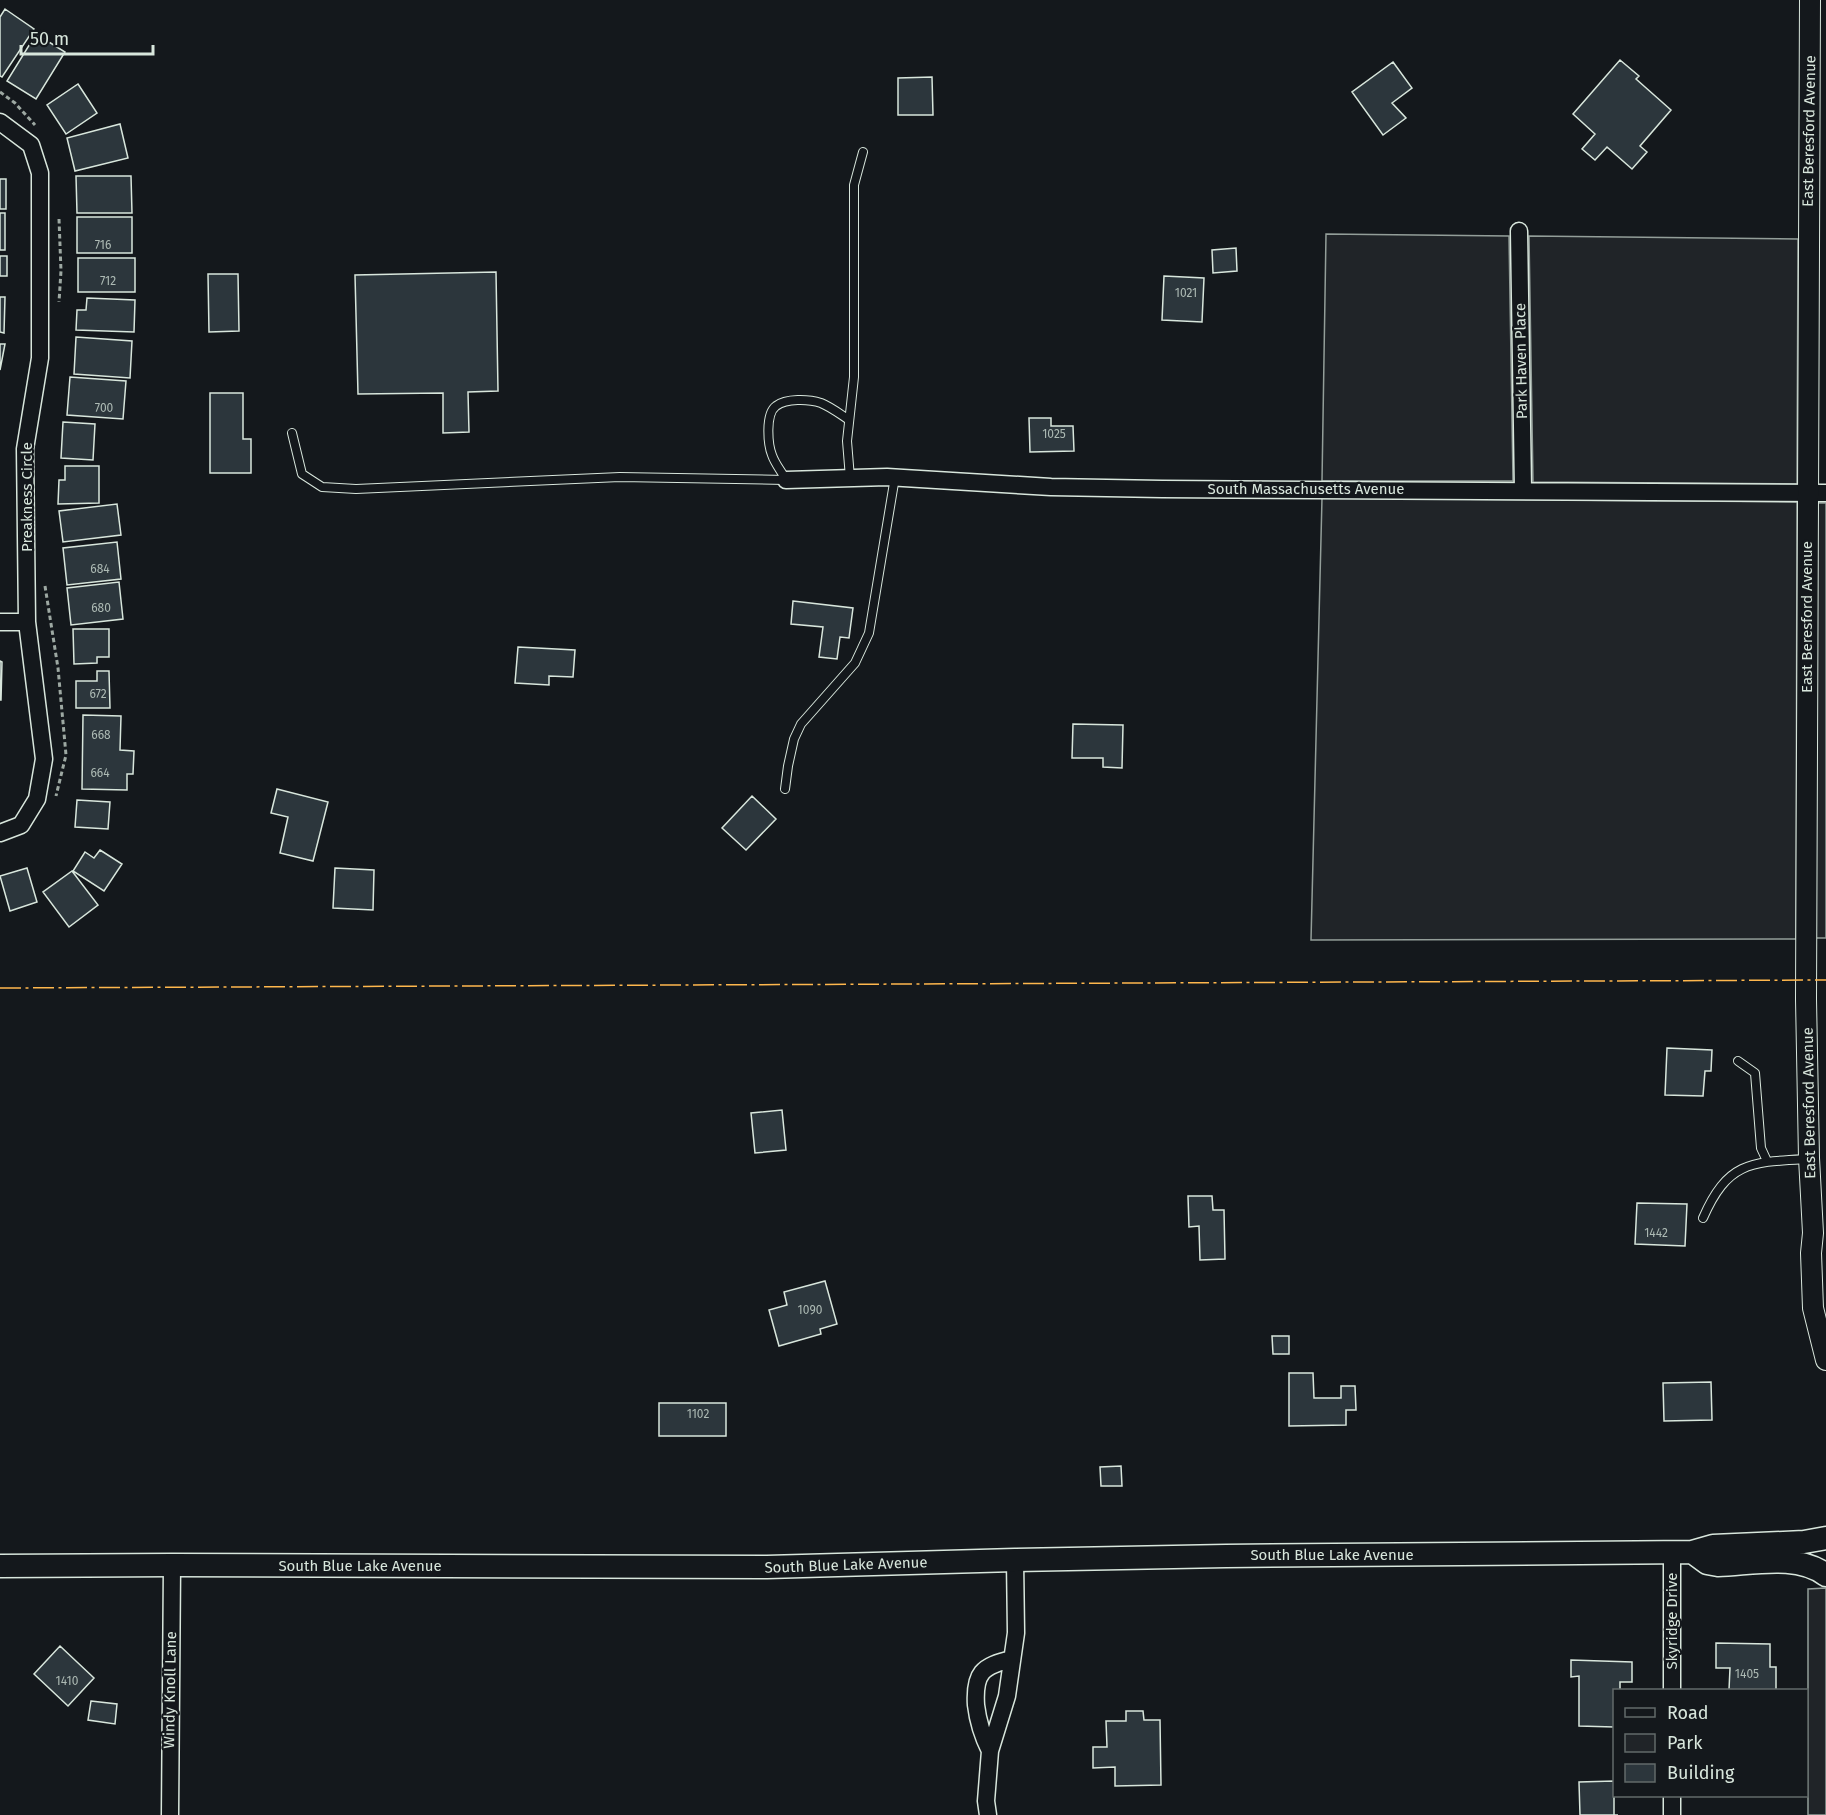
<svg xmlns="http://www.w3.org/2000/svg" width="1826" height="1815" viewBox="0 0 1826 1815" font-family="'Fira Sans',sans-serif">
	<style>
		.green { fill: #202428; stroke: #939e99; stroke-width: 1.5 }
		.building { fill: #2c363c; stroke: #d8e6dc; stroke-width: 1.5 }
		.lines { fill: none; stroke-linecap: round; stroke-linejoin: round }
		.service-casing { stroke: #d8e6dc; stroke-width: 10 }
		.minor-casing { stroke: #d8e6dc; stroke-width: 19 }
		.tertiary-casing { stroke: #d8e6dc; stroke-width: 22 }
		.secondary-casing { stroke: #d8e6dc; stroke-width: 25 }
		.path { stroke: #9da8a2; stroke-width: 3; stroke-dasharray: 4.5 3; stroke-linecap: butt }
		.service { stroke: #14181c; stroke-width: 8 }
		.minor { stroke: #14181c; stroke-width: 16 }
		.tertiary { stroke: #14181c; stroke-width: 20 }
		.secondary { stroke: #14181c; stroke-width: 22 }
		.power { stroke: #ffb74d; stroke-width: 1.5; stroke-dasharray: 21 4.5 3 4.5; stroke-linecap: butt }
		.labels { text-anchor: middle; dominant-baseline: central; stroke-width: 4.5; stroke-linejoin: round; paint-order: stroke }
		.number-label { font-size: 12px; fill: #adbab4 }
		.street-label { font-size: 15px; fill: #d8e6dc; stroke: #14181c }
	</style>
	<rect width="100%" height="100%" fill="#14181c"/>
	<path class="green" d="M 1326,234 L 1509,236 L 1513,481 L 1322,481 Z
		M 1529,236 L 1798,239 L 1797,484 L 1533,482 Z
		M 1322,498 L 1797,502 L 1796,939 L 1311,940 Z
		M 1817,503 L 1826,503 L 1826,938 L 1816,938 Z
		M 1826,1588 L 1826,1815 L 1808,1815 L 1808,1589 Z"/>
	<path class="building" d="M 5,9 L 34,29 L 2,77 L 0,76 L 0,17 Z
		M 36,34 L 65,52 L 36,99 L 7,81 Z
		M 1620,60 L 1639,76 L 1636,79 L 1671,110 L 1640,146 L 1647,152 L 1632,169 L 1607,147 L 1595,160 L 1582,149 L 1595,134 L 1573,114 Z
		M 1393,62 L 1412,88 L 1392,103 L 1406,118 L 1383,135 L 1352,92 Z
		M 932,77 L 933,115 L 898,115 L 898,78 Z
		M 78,84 L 97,113 L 66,134 L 47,105 Z
		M 120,124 L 128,158 L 75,171 L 67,138 Z
		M 76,176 L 131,176 L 132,213 L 77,213 Z
		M 0,179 L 6,179 L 6,209 L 0,209 Z
		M 0,213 L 5,213 L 5,250 L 0,250 Z
		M 77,217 L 132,217 L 132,253 L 77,253 Z
		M 1236,248 L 1237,271 L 1213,273 L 1212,250 Z
		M 0,256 L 7,256 L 7,276 L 0,276 Z
		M 78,258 L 135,258 L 135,292 L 78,292 Z
		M 496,272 L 498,391 L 468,392 L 469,432 L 443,433 L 443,393 L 358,394 L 355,275 Z
		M 208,274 L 238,274 L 239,331 L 209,332 Z
		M 1164,276 L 1204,278 L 1202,322 L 1162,320 Z
		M 0,297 L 5,297 L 4,333 L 0,332 Z
		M 87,298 L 135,300 L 134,332 L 76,330 L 77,310 L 86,310 Z
		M 76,337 L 132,341 L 130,378 L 74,374 Z
		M 0,344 L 5,344 L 0,370 Z
		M 70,377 L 126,381 L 123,419 L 67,415 Z
		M 210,393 L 243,393 L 243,439 L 251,439 L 251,473 L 210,473 Z
		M 1029,418 L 1051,418 L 1051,426 L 1073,426 L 1074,451 L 1030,452 Z
		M 63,422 L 95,424 L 93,460 L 61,458 Z
		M 65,466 L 99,466 L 99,503 L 58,504 L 59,480 L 65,480 Z
		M 117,504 L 121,535 L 63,542 L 59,511 Z
		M 117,542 L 121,579 L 67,585 L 63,548 Z
		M 119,582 L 123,619 L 71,625 L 67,588 Z
		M 793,601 L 853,608 L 849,638 L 840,637 L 837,659 L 819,657 L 823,627 L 791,624 Z
		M 73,629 L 109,629 L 109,657 L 97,657 L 97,663 L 74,664 Z
		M 518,647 L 575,650 L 573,677 L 549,676 L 549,685 L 515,683 Z
		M 0,661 L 2,662 L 1,700 L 0,700 Z
		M 97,671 L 109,671 L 110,708 L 76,708 L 76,681 L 97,681 Z
		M 83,715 L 121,716 L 120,750 L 134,751 L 133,774 L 127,774 L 127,790 L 82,789 Z
		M 1073,724 L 1123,725 L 1122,768 L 1103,767 L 1103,758 L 1072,758 Z
		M 277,789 L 328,802 L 313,861 L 280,853 L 288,817 L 271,813 Z
		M 752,796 L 776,819 L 746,850 L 722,828 Z
		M 77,800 L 110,802 L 108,829 L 75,827 Z
		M 100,850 L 122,864 L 104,891 L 73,871 L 85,852 L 94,858 Z
		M 27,868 L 37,902 L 10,911 L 0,876 Z
		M 335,868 L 374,870 L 373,910 L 333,908 Z
		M 72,871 L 98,905 L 69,927 L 43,892 Z
		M 1667,1048 L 1712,1050 L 1711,1071 L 1705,1071 L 1703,1096 L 1665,1095 Z
		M 782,1110 L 786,1150 L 755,1153 L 751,1113 Z
		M 1188,1196 L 1212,1196 L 1213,1210 L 1224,1210 L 1225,1259 L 1200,1260 L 1199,1226 L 1189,1227 Z
		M 1637,1203 L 1687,1204 L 1685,1246 L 1635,1244 Z
		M 825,1281 L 837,1324 L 820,1329 L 821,1334 L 779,1346 L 769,1310 L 787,1305 L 784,1292 Z
		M 1272,1336 L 1289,1336 L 1289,1354 L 1273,1354 Z
		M 1289,1373 L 1313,1373 L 1314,1398 L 1341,1398 L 1341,1386 L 1355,1386 L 1356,1410 L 1346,1410 L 1346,1425 L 1289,1426 Z
		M 1711,1382 L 1712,1420 L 1664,1421 L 1663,1383 Z
		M 659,1403 L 726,1403 L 726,1436 L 659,1436 Z
		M 1121,1466 L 1122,1486 L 1101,1486 L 1100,1467 Z
		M 1716,1643 L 1770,1644 L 1770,1667 L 1776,1667 L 1776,1690 L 1729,1690 L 1730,1668 L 1716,1668 Z
		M 60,1646 L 94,1678 L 68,1706 L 34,1674 Z
		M 1571,1660 L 1632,1662 L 1632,1682 L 1620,1682 L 1620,1690 L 1614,1690 L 1614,1727 L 1579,1726 L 1579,1676 L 1571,1677 Z
		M 91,1701 L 117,1704 L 115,1724 L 88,1720 Z
		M 1126,1711 L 1143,1711 L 1144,1720 L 1160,1720 L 1161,1785 L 1115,1786 L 1115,1767 L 1093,1768 L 1093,1747 L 1107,1747 L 1106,1721 L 1126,1721 Z
		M 1614,1781 L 1614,1815 L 1618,1815 L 1580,1815 L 1579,1782 Z"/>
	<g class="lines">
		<g class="service-casing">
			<path id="service" d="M 292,433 L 302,474 L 322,487 L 356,489 L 620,477 L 786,480
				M 850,478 L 847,441 L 854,377 L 854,185 L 863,152
				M 786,480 C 782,472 775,464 772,455 C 768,445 765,414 776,406 C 786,398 809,399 821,403 C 831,407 840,414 849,420
				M 785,789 L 788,766 L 794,739 L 801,724 L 855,663 L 869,633 L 895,477
				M 1738,1061 L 1755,1073 L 1761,1148 L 1767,1161
				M 1703,1218 C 1728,1161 1751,1162 1809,1159"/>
		</g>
		<g class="minor-casing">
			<path id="minor" d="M 0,122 L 31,145 L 40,173 L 40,358 L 25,449 L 27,622 L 44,759 L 37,799 L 21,825 L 0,833
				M 1519,231 L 1523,490
				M 786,480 L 887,477 L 1051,487 L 1162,489 L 1826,493
				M 0,622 L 27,622
				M 1672,1690 L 1672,1552
				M 990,1751 C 982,1735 978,1722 976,1705 C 974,1673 982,1666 1012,1659
				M 170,1815 L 172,1565
				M 988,1815 L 986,1801 L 990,1751 L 1007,1696 L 1016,1633 L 1015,1560
				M 1672,1815 L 1672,1796"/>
		</g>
		<g class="tertiary-casing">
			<path id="tertiary" d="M 1810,0 L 1806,999 L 1809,1158 L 1813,1233 L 1811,1253 L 1813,1308 L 1826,1360"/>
		</g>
		<g class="secondary-casing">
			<path id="secondary" d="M 1692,1552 L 1707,1563 L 1718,1565 C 1752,1564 1797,1553 1826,1575
				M 0,1566 L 172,1565 L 767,1567 L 1015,1560 L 1226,1556 L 1692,1552 L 1713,1546 L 1804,1542 L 1826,1538"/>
		</g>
		<path class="path" d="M 0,92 L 15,103 L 35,125
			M 59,219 L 61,271 L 59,302
			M 45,586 L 58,668 L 66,755 L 56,796"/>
		<use href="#service" class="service"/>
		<use href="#minor" class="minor"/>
		<use href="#tertiary" class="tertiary"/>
		<use href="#secondary" class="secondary"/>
		<path class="power" d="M 0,988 L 1826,980"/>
	</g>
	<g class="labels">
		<g class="number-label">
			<text x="103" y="245">716</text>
			<text x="108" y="281">712</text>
			<text x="1186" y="293">1021</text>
			<text x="104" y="408">700</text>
			<text x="1054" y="434">1025</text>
			<text x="100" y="569">684</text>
			<text x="101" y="608">680</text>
			<text x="98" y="694">672</text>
			<text x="101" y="735">668</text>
			<text x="100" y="773">664</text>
			<text x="1656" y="1233">1442</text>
			<text x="810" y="1310">1090</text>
			<text x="698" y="1414">1102</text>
			<text x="1747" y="1674">1405</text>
			<text x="67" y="1681">1410</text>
		</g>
		<g class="street-label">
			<text transform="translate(1809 131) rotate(-89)">East Beresford Avenue</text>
			<text transform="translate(1521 361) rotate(-91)">Park Haven Place</text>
			<text x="1306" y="489">South Massachusetts Avenue</text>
			<text transform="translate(27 497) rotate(-90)">Preakness Circle</text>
			<text transform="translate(1807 617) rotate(-90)">East Beresford Avenue</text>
			<text transform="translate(1809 1103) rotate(-91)">East Beresford Avenue</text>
			<text x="1332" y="1555">South Blue Lake Avenue</text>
			<text transform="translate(846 1565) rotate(-2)">South Blue Lake Avenue</text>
			<text x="360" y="1566">South Blue Lake Avenue</text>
			<text transform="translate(1672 1621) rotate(-90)">Skyridge Drive</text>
			<text transform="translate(170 1690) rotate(-89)">Windy Knoll Lane</text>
		</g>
	</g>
	<rect x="1613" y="1689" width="195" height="108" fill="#14181c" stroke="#626a69" stroke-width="1.5"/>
	<rect x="1625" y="1708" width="30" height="9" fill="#14181c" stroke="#626a69" stroke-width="1.5"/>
	<text x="1667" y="1719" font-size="18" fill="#d8e6dc">Road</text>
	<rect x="1625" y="1734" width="30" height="18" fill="#202428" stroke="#626a69" stroke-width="1.5"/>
	<text x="1667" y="1749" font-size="18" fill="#d8e6dc">Park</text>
	<rect x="1625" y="1764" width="30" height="18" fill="#2c363c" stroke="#626a69" stroke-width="1.5"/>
	<text x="1667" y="1779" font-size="18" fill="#d8e6dc">Building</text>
	<path d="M21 45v9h132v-9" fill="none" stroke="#d8e6dc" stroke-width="3"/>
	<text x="30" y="45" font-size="18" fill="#d8e6dc" stroke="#14181c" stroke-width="4.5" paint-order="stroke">50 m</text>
</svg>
